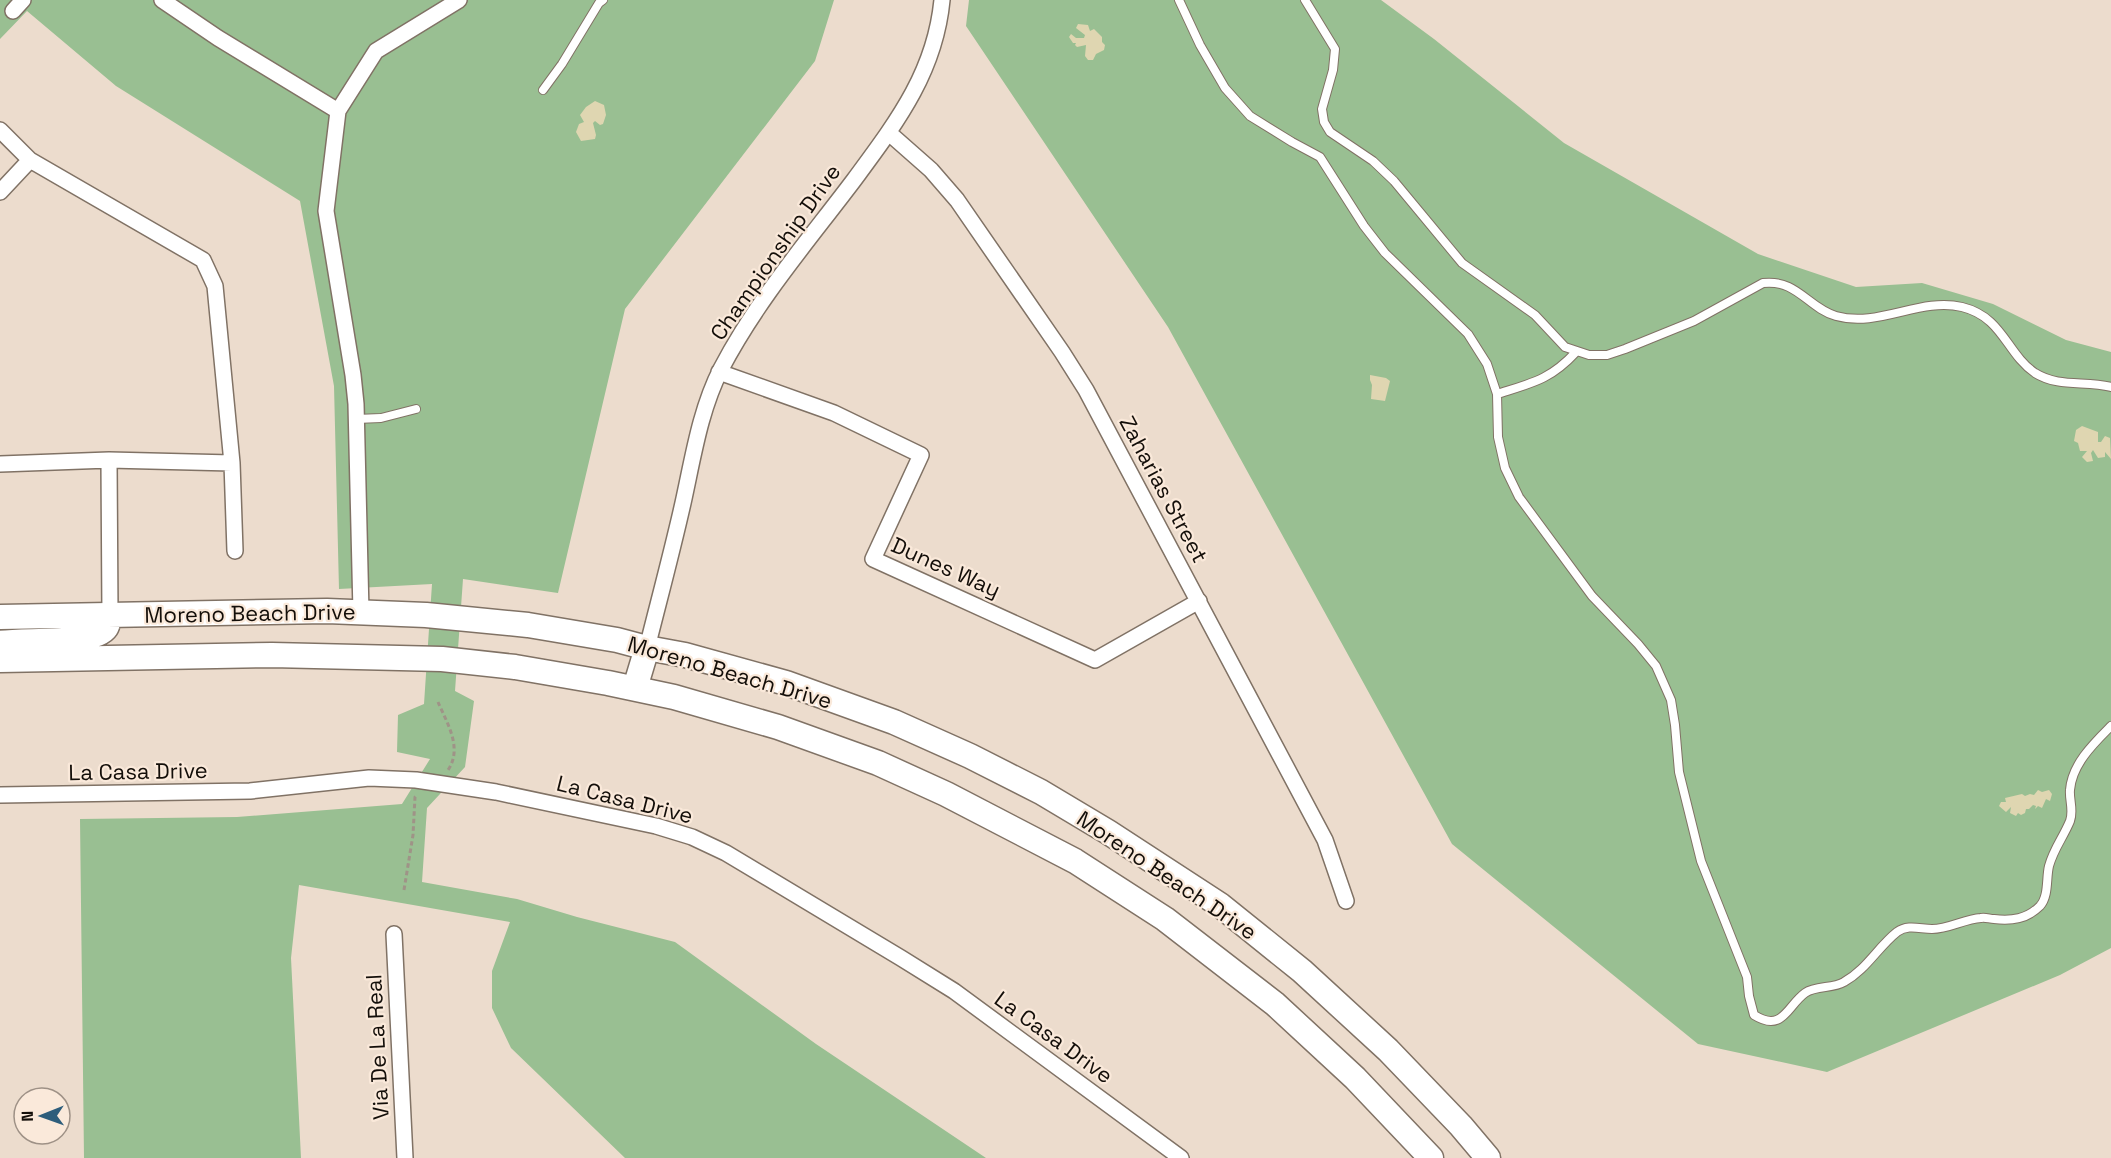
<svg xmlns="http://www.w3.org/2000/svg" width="2111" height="1158" viewBox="0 0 2111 1158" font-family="'Space Grotesk',sans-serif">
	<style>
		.green { fill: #99bf92 }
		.sand { fill: #dfd6b1 }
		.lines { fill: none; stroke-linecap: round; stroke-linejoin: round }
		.lane-casing { stroke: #807265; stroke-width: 10 }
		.street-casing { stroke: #807265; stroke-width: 18 }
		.primary-casing { stroke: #807265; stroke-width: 27 }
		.path { stroke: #9f9387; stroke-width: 3; stroke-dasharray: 4.5 3; stroke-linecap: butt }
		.lane { stroke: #fff; stroke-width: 8 }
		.street { stroke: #fff; stroke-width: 15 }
		.primary { stroke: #fff; stroke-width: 24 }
		.labels { text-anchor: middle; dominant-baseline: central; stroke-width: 4.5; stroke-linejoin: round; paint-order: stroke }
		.street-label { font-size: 22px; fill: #130e09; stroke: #fae9da }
	</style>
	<rect width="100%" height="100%" fill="#ecdccd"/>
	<path class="green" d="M 0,0 L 834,0 L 815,61 L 625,309 L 558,593 L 463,579 L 455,691 L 474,701 L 465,767 L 427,808 L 422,882 L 517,899 L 577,917 L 675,942 L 816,1044 L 986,1158 L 625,1158 L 511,1048 L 492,1008 L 492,971 L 510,922 L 299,885 L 291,958 L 301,1158 L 84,1158 L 80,819 L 237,817 L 402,804 L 430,759 L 397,752 L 398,715 L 424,704 L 432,584 L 339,589 L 334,386 L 300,201 L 116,86 L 27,11 L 0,39 Z
		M 969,0 L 1381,0 L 1434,39 L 1564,143 L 1758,254 L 1856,287 L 1922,283 L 1993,304 L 2066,340 L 2111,352 L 2111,948 L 2060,975 L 1827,1072 L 1698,1044 L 1452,844 L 1168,327 L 966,26 Z"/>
	<path class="sand" d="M 1078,24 L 1088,25 L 1090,31 L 1094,29 L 1102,37 L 1102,42 L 1105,45 L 1104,50 L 1096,54 L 1093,60 L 1088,60 L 1085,56 L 1086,45 L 1077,47 L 1075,45 L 1076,43 L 1073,43 L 1069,37 L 1071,34 L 1076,38 L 1084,38 L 1085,35 L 1076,28 Z
		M 595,101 L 604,105 L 606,115 L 603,124 L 600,125 L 595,121 L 593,123 L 596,135 L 595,139 L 581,141 L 576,132 L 579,124 L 584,122 L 580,115 L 586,107 Z
		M 1370,375 L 1386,378 L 1390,381 L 1385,401 L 1371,399 L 1372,385 L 1370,380 Z
		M 2082,426 L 2098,432 L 2098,442 L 2101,442 L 2105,436 L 2110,438 L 2111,459 L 2105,452 L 2105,457 L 2098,458 L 2093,450 L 2091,453 L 2093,461 L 2087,462 L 2082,457 L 2087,451 L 2080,451 L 2078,443 L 2074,441 L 2076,430 Z
		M 2038,790 L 2042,792 L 2049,790 L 2052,794 L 2050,801 L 2046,799 L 2042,808 L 2038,806 L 2035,809 L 2036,806 L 2033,805 L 2029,809 L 2026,809 L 2025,813 L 2021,815 L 2018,813 L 2016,816 L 2010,813 L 2011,807 L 2006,812 L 1999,806 L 2001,802 L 2006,802 L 2005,798 L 2022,794 L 2025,796 L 2030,794 L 2034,795 Z"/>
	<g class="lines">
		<g class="lane-casing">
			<path id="lane" d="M 1179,0 L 1200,45 L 1225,88 L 1250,116 L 1292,142 L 1320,157 L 1364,226 L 1385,253 L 1468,334 L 1487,364 L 1497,394 L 1498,437 L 1505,468 L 1519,497 L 1592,596 L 1638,644 L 1656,666 L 1671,700 L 1675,725 L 1679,772 L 1701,861 L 1747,977 L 1749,996 L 1754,1015 C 1783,1033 1787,1006 1805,993 C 1816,985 1833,989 1844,982 C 1866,970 1878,947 1897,932 C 1908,924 1920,929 1932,929 C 1949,929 1964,919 1981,918 C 1985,917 1990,919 1994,919 C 2012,921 2027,919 2040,906 C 2049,896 2046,878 2049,866 C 2054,848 2063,838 2070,821 C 2074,810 2069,800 2070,790 C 2072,764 2094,743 2111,726
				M 1305,0 L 1335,49 L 1333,70 L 1322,109 L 1324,122 L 1330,132 L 1373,161 L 1394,181 L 1462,263 L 1535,315 L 1565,347 L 1589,355 L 1607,355 L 1625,349 L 1694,321 L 1763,283 C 1797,279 1808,308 1836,316 C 1879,328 1920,297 1962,307 C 2003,317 2006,353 2035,373 C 2059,388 2086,380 2111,387
				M 543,90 L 562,64 L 599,3 L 603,0
				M 1497,394 C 1532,383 1550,380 1576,352
				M 356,419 L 381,418 L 416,409"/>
		</g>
		<g class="street-casing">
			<path id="street" d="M 162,0 L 218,38 L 338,111
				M 13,11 L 23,0
				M 0,130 L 30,160
				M 889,133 L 931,170 L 957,200 L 1062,352 L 1086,390 L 1325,840 L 1346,901
				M 0,192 L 30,160 L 203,260 L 215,286 L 232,463 L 109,460 L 0,464
				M 719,372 L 834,413 L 921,455 L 873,559 L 1095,660 L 1199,601
				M 109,460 L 110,615
				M 232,463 L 235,551
				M 361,612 L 356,404 L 353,375 L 326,211 L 338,111 L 376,51 L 459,0
				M 647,648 C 659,600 672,552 683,503 C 693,458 700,410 721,369 C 757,300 808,241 854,180 C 896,123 935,73 942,0
				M 0,795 L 250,791 L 369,778 L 416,780 L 496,792 L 656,826 L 692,837 L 726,853 L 901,958 L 954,991 L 1181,1158
				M 394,934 L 405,1158"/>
		</g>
		<g class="primary-casing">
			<path id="primary" d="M 0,617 L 327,611 L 426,615 L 528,625 L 617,640 L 647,648 L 685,655 L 786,683 L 894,722 L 970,756 L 1041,792 L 1108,832 L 1220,905 L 1302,971 L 1388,1050 L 1461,1126 L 1488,1158
				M 0,643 C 22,639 95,645 106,628 C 108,625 109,619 110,615
				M 0,660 L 272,655 L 442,659 L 515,667 L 608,683 L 674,697 L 778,727 L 878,763 L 946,794 L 1075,861 L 1165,919 L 1275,1004 L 1355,1078 L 1431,1158
				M 635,688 L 647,648"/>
		</g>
		<path class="path" d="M 438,702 C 447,723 463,748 448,770
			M 404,890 L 413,835 L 415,797 L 417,795"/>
		<use href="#lane" class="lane"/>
		<use href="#street" class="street"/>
		<use href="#primary" class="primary"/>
	</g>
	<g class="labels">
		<g class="street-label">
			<text transform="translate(775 252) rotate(-55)">Championship Drive</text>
			<text transform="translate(1164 489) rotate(62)">Zaharias Street</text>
			<text transform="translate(946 567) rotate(24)">Dunes Way</text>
			<text transform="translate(250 613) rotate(-1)">Moreno Beach Drive</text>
			<text transform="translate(730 672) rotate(16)">Moreno Beach Drive</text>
			<text transform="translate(138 771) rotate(-1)">La Casa Drive</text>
			<text transform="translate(625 799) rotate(14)">La Casa Drive</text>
			<text transform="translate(1167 875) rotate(34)">Moreno Beach Drive</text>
			<text transform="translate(1054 1037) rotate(36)">La Casa Drive</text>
			<text transform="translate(377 1047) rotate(-93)">Via De La Real</text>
		</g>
	</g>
	<g transform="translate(42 1116) rotate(269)"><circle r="28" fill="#fae9da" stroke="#9e9186" stroke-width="1.5"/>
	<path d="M0-4.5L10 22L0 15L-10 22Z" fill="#2d5d7b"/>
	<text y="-9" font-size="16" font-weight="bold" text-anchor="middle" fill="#130e09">N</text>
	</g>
</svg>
